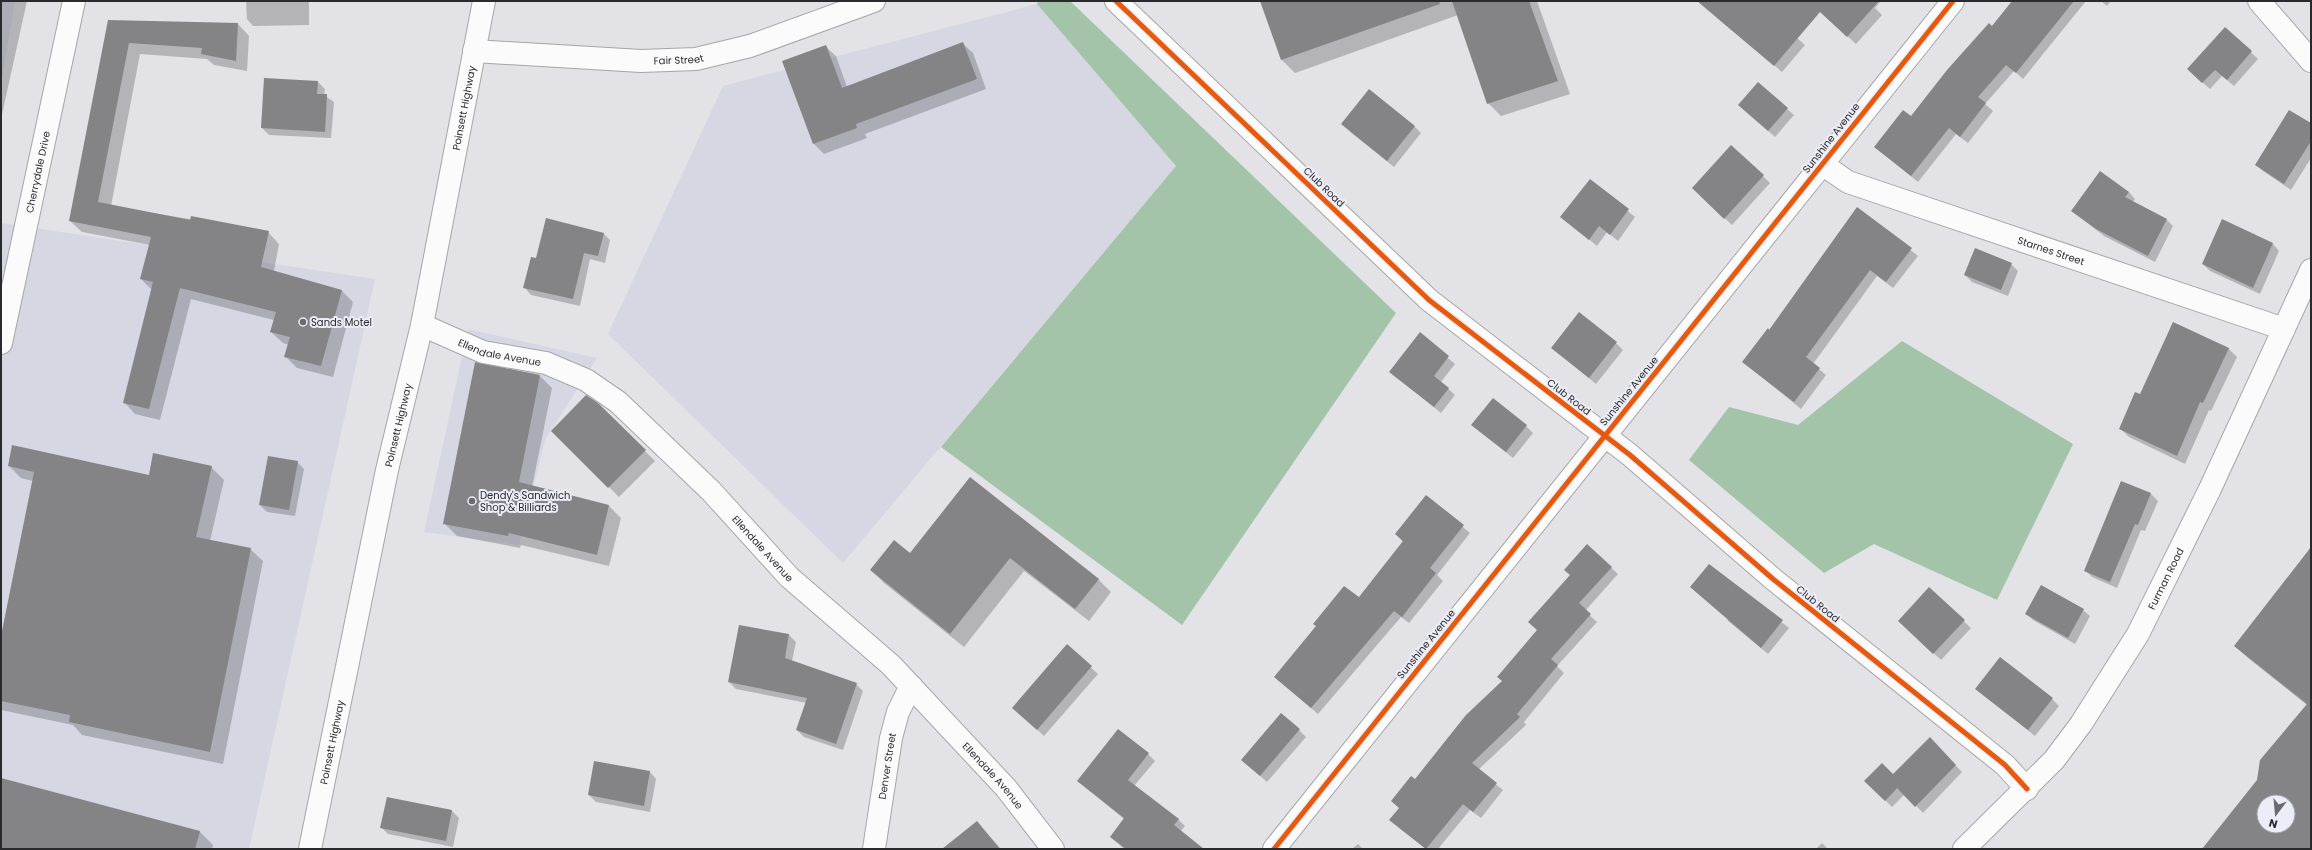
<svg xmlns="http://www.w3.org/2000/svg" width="2312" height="850" viewBox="0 0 2312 850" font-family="Poppins,sans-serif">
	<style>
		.built { fill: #d6d7e3 }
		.forest { fill: #a3c4a8 }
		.shadow { fill: #0003; fill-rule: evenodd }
		.building { fill: #848385; fill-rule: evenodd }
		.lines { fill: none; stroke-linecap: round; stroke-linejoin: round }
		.street-casing { stroke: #a5a6a9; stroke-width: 24 }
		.highway-casing { stroke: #a5a6a9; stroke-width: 24 }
		.street { stroke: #fbfbfb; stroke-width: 22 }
		.highway { stroke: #fbfbfb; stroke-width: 22 }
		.cycleway-casing { stroke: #ecedf7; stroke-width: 8 }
		.cycleway { stroke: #e8590c; stroke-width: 5 }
		.poi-dot { fill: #6a6a6f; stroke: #ecedf7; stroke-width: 1.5 }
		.labels { text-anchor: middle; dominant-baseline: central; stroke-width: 4; stroke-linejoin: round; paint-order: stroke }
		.street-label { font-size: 10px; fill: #292a2e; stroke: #ecedf7 }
		.poi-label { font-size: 10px; fill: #292a2e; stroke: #ecedf7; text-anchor: start }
	</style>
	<rect width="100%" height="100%" fill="#e2e2e7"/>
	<path class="built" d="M 1,1 L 15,1 L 1,85 Z
		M 1037,4 L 1176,166 L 843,563 L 608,334 L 723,86 Z
		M 1,223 L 375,279 L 249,849 L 1,849 Z
		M 468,329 L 597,358 L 545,440 L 519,545 L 424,532 Z"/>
	<path class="forest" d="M 1038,1 L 1070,1 L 1396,313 L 1182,625 L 941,447 L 1176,166 L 1037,4 Z
		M 1902,341 L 2073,444 L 1997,600 L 1874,544 L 1824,573 L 1689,460 L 1729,407 L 1798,425 Z"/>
	<path class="shadow" d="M 1,1 L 27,1 L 1,119 Z
		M 246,1 L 309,1 L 309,25 L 253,26 L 247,19 Z
		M 1261,1 L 1537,1 L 1570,94 L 1501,116 L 1488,103 L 1458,15 L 1295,73 L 1282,60 Z
		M 1719,1 L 1755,1 L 1805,45 L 1782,72 L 1717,18 Z
		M 1809,1 L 1881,1 L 1875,8 L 1882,15 L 1856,44 Z
		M 2014,1 L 2086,1 L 2023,79 L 2014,71 L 1985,104 L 1993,111 L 1968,143 L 1956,134 L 1918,182 L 1875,147 L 1911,118 Z
		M 2101,1 L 2111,1 L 2107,6 Z
		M 109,21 L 238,24 L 249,36 L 247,71 L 214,65 L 207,59 L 140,54 L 111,206 L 268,232 L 279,244 L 274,271 L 342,291 L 353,302 L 333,377 L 297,368 L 286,357 L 289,345 L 283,343 L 271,332 L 274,320 L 191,299 L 160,420 L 135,414 L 124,402 L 152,290 L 141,279 L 150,245 L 82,232 L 70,221 Z
		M 2225,28 L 2258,59 L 2234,86 L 2222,76 L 2210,89 L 2195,76 Z
		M 962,43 L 973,53 L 986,89 L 865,134 L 867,138 L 824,154 L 814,144 L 783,62 L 825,46 L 836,56 L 847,87 Z
		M 318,82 L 325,89 L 324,95 L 334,102 L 331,138 L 269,135 L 262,128 Z
		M 1739,105 L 1787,109 L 1794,115 L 1775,137 Z
		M 2311,124 L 2311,158 L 2291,190 L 2263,171 L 2256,165 Z
		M 1414,126 L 1421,133 L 1394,167 L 1349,131 Z
		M 1763,176 L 1770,183 L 1732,225 L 1700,195 Z
		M 1590,180 L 1635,217 L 1618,241 L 1607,232 L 1597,246 L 1562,217 Z
		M 2129,192 L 2135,199 L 2133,202 L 2166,219 L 2173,226 L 2155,262 L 2104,236 L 2072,211 Z
		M 1857,208 L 1918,256 L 1893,288 L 1877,276 L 1813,364 L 1826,375 L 1801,409 L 1743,362 L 1770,331 Z
		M 2223,221 L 2273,244 L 2279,251 L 2260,294 L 2210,271 L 2203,264 Z
		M 604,234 L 610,240 L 605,263 L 590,259 L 580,306 L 531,295 L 525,288 L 537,259 Z
		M 2011,264 L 2018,271 L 2008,296 L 1972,282 L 1965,275 Z
		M 1420,334 L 1455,364 L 1441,382 L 1455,395 L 1441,413 L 1390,372 Z
		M 1616,343 L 1623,350 L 1596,384 L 1552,348 Z
		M 2228,348 L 2237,357 L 2211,411 L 2209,410 L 2185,464 L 2129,437 L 2120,428 L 2140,396 Z
		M 540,376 L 552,388 L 532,487 L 609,506 L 621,518 L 609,566 L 521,545 L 520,548 L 457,536 L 444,523 Z
		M 597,404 L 655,461 L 619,497 L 552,431 Z
		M 1526,426 L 1533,433 L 1513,458 L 1479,431 Z
		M 297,462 L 304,469 L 295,516 L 267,512 L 260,505 Z
		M 9,466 L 149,476 L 211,467 L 224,480 L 210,541 L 250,549 L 263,561 L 223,764 L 82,735 L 73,725 L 1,710 L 1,641 L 33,481 L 21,478 Z
		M 970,478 L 1098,579 L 1111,592 L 1089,621 L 1024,571 L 964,647 L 884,583 L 871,570 L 910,554 Z
		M 2122,482 L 2151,494 L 2158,501 L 2145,531 L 2141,530 L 2117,588 L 2092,577 L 2085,570 Z
		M 1426,496 L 1470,533 L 1437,575 L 1443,581 L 1409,623 L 1401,617 L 1318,714 L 1283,684 L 1359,599 L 1403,542 L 1396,534 Z
		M 1587,545 L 1618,574 L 1585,611 L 1597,622 L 1557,666 L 1564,673 L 1524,722 L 1526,725 L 1478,770 L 1503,790 L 1481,818 L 1470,810 L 1438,849 L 1426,849 L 1397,826 L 1400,808 L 1415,781 L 1503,681 L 1538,630 Z
		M 2311,549 L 2311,849 L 2204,849 L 2258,780 L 2307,705 L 2248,658 L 2235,646 ZM 2264,802 L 2288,802 L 2288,826 L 2264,826 Z
		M 1709,565 L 1789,628 L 1768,654 L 1728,621 Z
		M 1929,589 L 1971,628 L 1941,660 L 1906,628 Z
		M 2083,610 L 2090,616 L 2075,644 L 2033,620 L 2026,614 Z
		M 740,626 L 789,635 L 796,642 L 792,661 L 856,684 L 863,691 L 843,750 L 804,737 L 797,730 L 807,703 L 736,689 L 729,682 Z
		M 1067,645 L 1098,674 L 1044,736 L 1020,714 Z
		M 1983,695 L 2052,699 L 2059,706 L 2035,736 Z
		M 1299,730 L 1306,737 L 1267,782 L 1242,760 Z
		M 1930,739 L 1962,772 L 1923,813 L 1905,794 L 1892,807 L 1866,781 L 1894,776 Z
		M 1148,754 L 1155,761 L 1134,786 L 1178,819 L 1185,826 L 1180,832 L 1202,849 L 1122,849 L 1123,848 L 1111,837 L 1124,819 L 1078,781 Z
		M 650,772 L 656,779 L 650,812 L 596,802 L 589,795 Z
		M 1,780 L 200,832 L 213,845 L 212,849 L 1,849 Z
		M 387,798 L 452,811 L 459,818 L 453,847 L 388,834 L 382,828 Z
		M 977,822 L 1001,849 L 944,849 Z
		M 1822,843 L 1828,849 L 1816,849 Z
		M 1358,844 L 1363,849 L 1352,849 Z"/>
	<path class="building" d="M 1260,1 L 1439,1 L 1440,4 L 1281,60 Z
		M 1452,1 L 1529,1 L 1558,81 L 1487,104 Z
		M 1697,1 L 1879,1 L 1847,37 L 1820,12 L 1774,66 Z
		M 2012,1 L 2074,1 L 2016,73 L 2006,65 L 1978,97 L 1986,103 L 1960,137 L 1949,128 L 1911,176 L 1874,147 L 1903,110 L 1911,116 L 1947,70 L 1989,23 L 1992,26 Z
		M 108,20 L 238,23 L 236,61 L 201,54 L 202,48 L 129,43 L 98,202 L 190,220 L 191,216 L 269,231 L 261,267 L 342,290 L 321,366 L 284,357 L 290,337 L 270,332 L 276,312 L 180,288 L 149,409 L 123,403 L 153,282 L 140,279 L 151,237 L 69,221 Z
		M 2225,27 L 2252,51 L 2227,80 L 2215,70 L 2202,83 L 2187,69 Z
		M 963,42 L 977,79 L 856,124 L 857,128 L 813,144 L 782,61 L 826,45 L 842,88 Z
		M 264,78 L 318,81 L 317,94 L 327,94 L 325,132 L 261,128 Z
		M 1758,82 L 1788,108 L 1768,131 L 1738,105 Z
		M 1369,89 L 1415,126 L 1387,161 L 1341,124 Z
		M 2289,110 L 2311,123 L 2311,141 L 2284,184 L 2255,165 Z
		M 1731,145 L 1764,175 L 1724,219 L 1692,188 Z
		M 2100,171 L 2129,192 L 2125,197 L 2167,219 L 2148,256 L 2096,229 L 2071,211 Z
		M 1590,179 L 1629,209 L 1610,235 L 1599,226 L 1589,240 L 1560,217 Z
		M 1857,207 L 1912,248 L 1886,282 L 1870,270 L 1806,357 L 1820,368 L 1794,402 L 1742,362 L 1768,328 L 1769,330 Z
		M 546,218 L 604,233 L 598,256 L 584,253 L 573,299 L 523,288 L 531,257 L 536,258 Z
		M 2222,219 L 2273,243 L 2253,288 L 2202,264 Z
		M 1975,248 L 2012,263 L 2001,290 L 1964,275 Z
		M 1579,312 L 1617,342 L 1589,378 L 1551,348 Z
		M 2173,322 L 2229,348 L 2203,403 L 2200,402 L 2177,456 L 2119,429 L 2135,392 L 2140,394 Z
		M 1420,332 L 1449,356 L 1434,376 L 1449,388 L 1434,407 L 1389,372 Z
		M 475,362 L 540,375 L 519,482 L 609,505 L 597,555 L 509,533 L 508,536 L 443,524 Z
		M 586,395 L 598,403 L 646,450 L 608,488 L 551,431 Z
		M 1493,398 L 1527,425 L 1506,452 L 1471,425 Z
		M 12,445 L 149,475 L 153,453 L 212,466 L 196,537 L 251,548 L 210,752 L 69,722 L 70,715 L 1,701 L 1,636 L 34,472 L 8,466 Z
		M 268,456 L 298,461 L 289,510 L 259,505 Z
		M 970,477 L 1099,579 L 1075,609 L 1010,558 L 950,634 L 870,570 L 894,540 L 910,553 Z
		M 2121,481 L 2151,493 L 2138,525 L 2135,524 L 2110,582 L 2084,571 Z
		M 1426,495 L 1464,525 L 1430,568 L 1436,573 L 1402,617 L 1394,611 L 1311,708 L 1274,677 L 1316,626 L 1313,624 L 1344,586 L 1359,597 L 1403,541 L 1395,534 Z
		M 1587,544 L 1612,567 L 1579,603 L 1591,614 L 1551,659 L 1558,665 L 1517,714 L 1520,717 L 1472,763 L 1497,783 L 1473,812 L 1463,804 L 1426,849 L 1389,820 L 1399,808 L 1391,801 L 1411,776 L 1415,779 L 1466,715 L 1502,681 L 1497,677 L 1537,630 L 1528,622 L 1570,575 L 1564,570 Z
		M 2311,547 L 2311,849 L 2202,849 L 2257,780 L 2260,760 L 2307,704 L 2234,646 ZM 2264,802 L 2288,802 L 2288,826 L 2264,826 Z
		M 1709,564 L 1783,620 L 1761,648 L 1690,587 Z
		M 2041,585 L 2084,609 L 2068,638 L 2025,614 Z
		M 1929,587 L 1965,620 L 1933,654 L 1898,621 Z
		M 739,625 L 789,634 L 785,658 L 857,683 L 836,744 L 796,730 L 807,698 L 728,682 Z
		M 1067,644 L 1092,666 L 1037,730 L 1012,708 Z
		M 2000,657 L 2053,698 L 2028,730 L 1975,689 Z
		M 1281,713 L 1300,729 L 1260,776 L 1241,760 Z
		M 1118,729 L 1149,753 L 1128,780 L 1179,819 L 1174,825 L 1204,849 L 1126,849 L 1110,837 L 1124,818 L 1077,781 Z
		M 1930,737 L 1956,765 L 1915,807 L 1897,788 L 1885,801 L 1864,781 L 1882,763 L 1893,774 Z
		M 594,761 L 650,771 L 644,806 L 588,795 Z
		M 1,778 L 200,831 L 195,849 L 1,849 Z
		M 387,797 L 452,810 L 446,841 L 380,828 Z
		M 977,821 L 1000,849 L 942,849 Z"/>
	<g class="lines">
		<g class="street-casing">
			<g id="street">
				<path d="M 1116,1 L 1429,300 L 1630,455 L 1773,579 L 2005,765 L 2027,789"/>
				<path d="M 2259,1 L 2311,61"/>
				<path id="s1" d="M 474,51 L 641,61 L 696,59 L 750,46 L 874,1"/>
				<path id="s2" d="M 1822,164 L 1848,182 L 2284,329"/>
				<path id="s3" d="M 422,325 L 483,352 L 546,363 L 586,380 L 618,402 L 711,491 L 789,577 L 891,665 L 1006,788 L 1053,849"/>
				<path id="s4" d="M 1,343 L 74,1"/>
				<path id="s5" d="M 874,849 L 891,738 L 898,712 L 911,686"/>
				<path d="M 1274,849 L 1953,1"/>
				<path id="s6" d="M 1964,849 L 2054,760 L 2081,724 L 2138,634 L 2209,491 L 2311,270"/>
			</g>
		</g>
		<g class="highway-casing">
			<g id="highway">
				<path id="s7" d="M 310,849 L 387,470 L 422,325 L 484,1"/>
			</g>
		</g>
		<use href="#street" class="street"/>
		<use href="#highway" class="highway"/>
		<g class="cycleway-casing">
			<path id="cycleway" d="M 1116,1 L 1429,300 L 1630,455 L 1773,579 L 2005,765 L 2027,789
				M 1274,849 L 1953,1"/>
		</g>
		<use href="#cycleway" class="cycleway"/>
	</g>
	<g class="poi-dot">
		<circle cx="303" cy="322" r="4"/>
		<circle cx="472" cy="501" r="4"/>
	</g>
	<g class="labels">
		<g class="street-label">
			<text stroke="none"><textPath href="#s1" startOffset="205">Fair Street</textPath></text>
			<text stroke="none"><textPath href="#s7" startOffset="757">Poinsett Highway</textPath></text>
			<text transform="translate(1831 138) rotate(-52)">Sunshine Avenue</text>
			<text stroke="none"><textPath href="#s4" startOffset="175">Cherrydale Drive</textPath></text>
			<text transform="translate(1324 187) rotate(44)">Club Road</text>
			<text stroke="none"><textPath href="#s2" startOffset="246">Starnes Street</textPath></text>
			<text stroke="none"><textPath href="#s3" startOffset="83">Ellendale Avenue</textPath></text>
			<text transform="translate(1629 391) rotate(-51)">Sunshine Avenue</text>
			<text transform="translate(1569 397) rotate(38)">Club Road</text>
			<text stroke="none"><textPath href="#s7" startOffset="433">Poinsett Highway</textPath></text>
			<text stroke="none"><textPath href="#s3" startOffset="419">Ellendale Avenue</textPath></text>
			<text stroke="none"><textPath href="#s6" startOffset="340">Furman Road</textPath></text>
			<text transform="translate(1818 604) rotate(39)">Club Road</text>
			<text transform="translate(1426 644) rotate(-51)">Sunshine Avenue</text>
			<text stroke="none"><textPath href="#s7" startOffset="109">Poinsett Highway</textPath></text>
			<text stroke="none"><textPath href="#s5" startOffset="84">Denver Street</textPath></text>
			<text stroke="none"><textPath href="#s3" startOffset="743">Ellendale Avenue</textPath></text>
		</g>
		<g class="poi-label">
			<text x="311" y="322">Sands Motel</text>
			<text x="480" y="495">Dendy's Sandwich<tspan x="480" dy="12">Shop &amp; Billiards</tspan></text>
		</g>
	</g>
	<rect width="2312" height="850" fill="none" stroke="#292a2e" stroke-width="4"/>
	<g transform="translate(2276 814) rotate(196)"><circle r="19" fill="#ecedf7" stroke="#9e9fa7"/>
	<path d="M0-3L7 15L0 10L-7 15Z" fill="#6a6a6f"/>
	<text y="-6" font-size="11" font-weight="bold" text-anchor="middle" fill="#292a2e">N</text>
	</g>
</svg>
